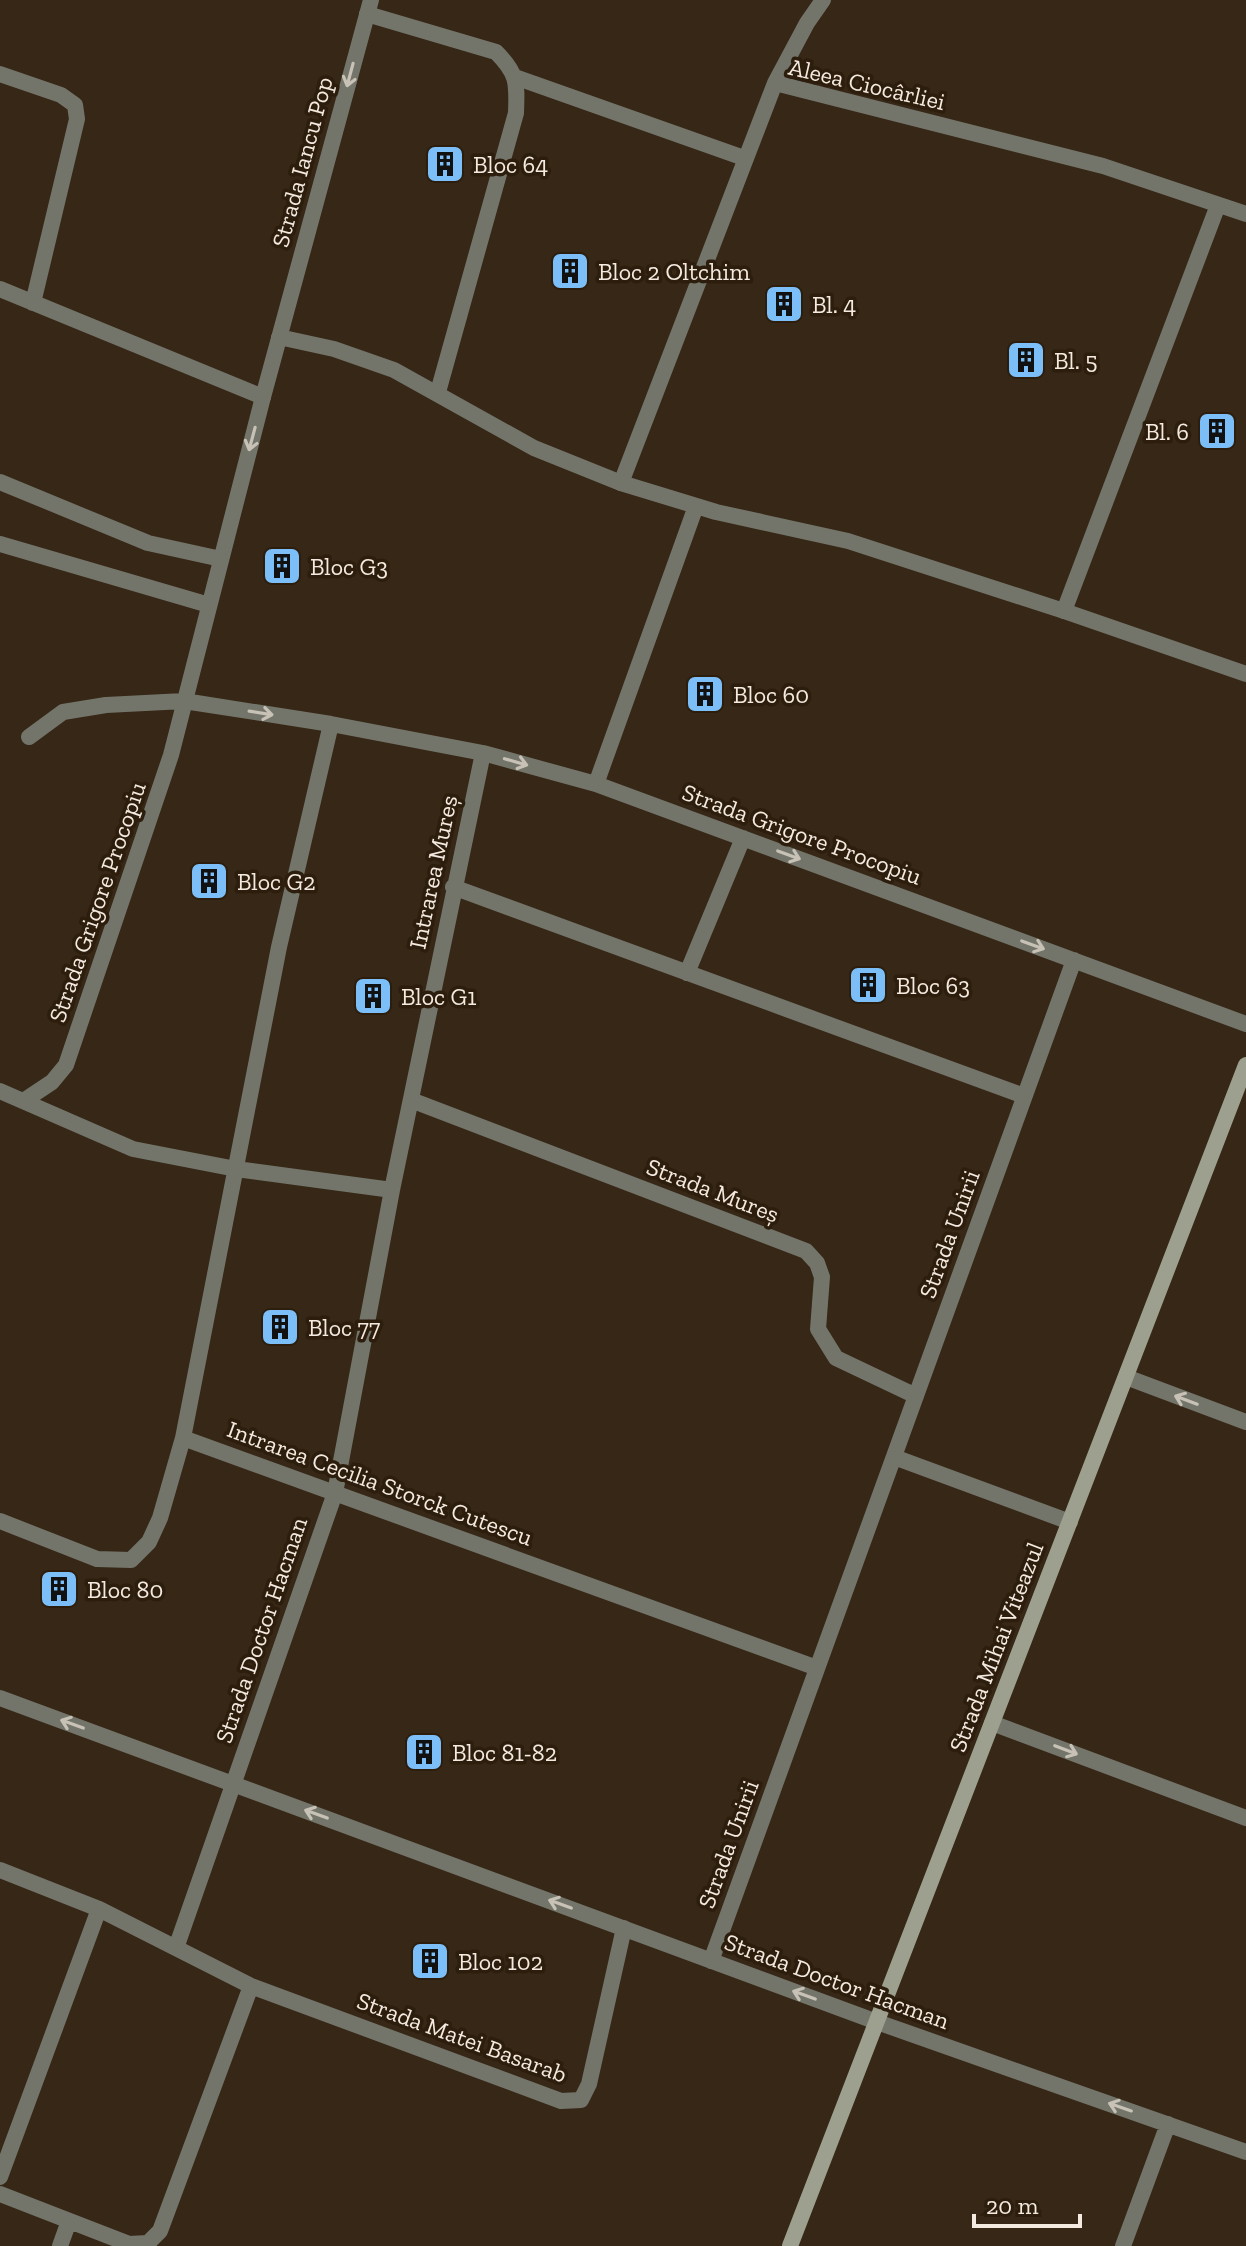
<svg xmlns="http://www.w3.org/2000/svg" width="1246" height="2246" viewBox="0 0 1246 2246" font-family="'Zilla Slab',serif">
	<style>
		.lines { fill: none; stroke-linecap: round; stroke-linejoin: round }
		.lane { stroke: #73756b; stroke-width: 16 }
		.street { stroke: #73756b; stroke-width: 16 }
		.secondary { stroke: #9da08f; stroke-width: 16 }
		.oneway { stroke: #c7c1b6 }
		.labels { text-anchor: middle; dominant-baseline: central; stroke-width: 7; stroke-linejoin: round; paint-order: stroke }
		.street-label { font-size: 24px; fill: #f4eadf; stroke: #2c1d0d }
		.poi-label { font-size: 24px; fill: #f4eadf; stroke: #2c1d0d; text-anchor: start }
	</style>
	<rect width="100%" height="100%" fill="#362716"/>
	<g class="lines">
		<path class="lane" d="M 367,14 L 496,52 C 518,74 517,83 516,113 L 438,392
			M 0,74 L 61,95 L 75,105 L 77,119 L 33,303
			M 515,77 L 744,158
			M 775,83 L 1103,166 L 1246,214
			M 0,289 L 263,397
			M 0,482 L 148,543 L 221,559
			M 621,483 L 775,83 L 807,23 L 823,0
			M 0,544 L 209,605
			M 1064,611 L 1218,205"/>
		<path class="street" d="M 279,337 L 334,349 L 394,370 L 534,448 L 621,483 L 716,512 L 848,541 L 1064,611 L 1246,674
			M 331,724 L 279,947 L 183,1438 L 817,1668
			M 29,737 L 63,712 L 106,705 L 184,701 L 331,724 L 483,753 L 596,784 L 1246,1024
			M 596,784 L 696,506
			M 453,887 L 1024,1096
			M 687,973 L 743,838
			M 0,1091 L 133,1149 L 236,1169 L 392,1190
			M 25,1100 L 52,1082 L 66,1065 L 171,755 L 263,397 L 371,0
			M 411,1100 L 806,1251 L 817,1263 L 822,1277 L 818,1329 L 836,1358 L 916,1396
			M 1126,1377 L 1246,1422
			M 894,1457 L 1070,1522
			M 0,1521 L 97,1559 L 131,1560 L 149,1542 L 160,1518 L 183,1438
			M 0,1698 L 877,2022 L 1246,2152
			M 992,1723 L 1246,1818
			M 0,1870 L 99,1909 L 0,2177
			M 99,1909 L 251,1986 L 561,2101 L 581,2100 L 589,2084 L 624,1928
			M 176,1948 L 335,1493 L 392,1190 L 483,753
			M 711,1961 L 1074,960
			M 0,2194 L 129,2244 L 148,2243 L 160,2231 L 251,1986
			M 60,2246 L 69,2221
			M 1123,2246 L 1168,2124"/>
		<path class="secondary" d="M 790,2246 L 1246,1065"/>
	</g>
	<defs><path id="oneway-shaft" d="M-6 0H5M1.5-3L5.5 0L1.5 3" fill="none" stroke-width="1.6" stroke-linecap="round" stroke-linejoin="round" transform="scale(2)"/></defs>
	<g class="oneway">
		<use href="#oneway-shaft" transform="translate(350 75) rotate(105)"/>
		<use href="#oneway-shaft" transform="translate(252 439) rotate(105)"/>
		<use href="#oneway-shaft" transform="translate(261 713) rotate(9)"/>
		<use href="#oneway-shaft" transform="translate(516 762) rotate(16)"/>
		<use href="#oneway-shaft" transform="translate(789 855) rotate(20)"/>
		<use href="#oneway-shaft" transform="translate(1033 945) rotate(20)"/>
		<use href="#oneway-shaft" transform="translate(1186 1400) rotate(-159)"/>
		<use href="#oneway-shaft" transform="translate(72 1724) rotate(-160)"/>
		<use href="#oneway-shaft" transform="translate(1066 1750) rotate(21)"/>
		<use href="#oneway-shaft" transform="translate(316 1814) rotate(-160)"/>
		<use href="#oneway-shaft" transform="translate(560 1904) rotate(-160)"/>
		<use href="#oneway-shaft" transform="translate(804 1995) rotate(-160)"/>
		<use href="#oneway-shaft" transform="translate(1120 2107) rotate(-161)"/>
	</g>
	<defs>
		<g id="building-square" transform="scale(2)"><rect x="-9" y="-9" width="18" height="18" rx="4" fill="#7bbef8" stroke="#2c1d0d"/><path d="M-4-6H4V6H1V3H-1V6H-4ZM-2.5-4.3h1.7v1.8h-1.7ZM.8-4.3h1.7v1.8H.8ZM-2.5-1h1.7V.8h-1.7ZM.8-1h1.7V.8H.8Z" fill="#111"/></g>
	</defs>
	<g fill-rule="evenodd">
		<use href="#building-square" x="445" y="164"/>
		<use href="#building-square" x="570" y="271"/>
		<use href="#building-square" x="784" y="304"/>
		<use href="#building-square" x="1026" y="360"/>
		<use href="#building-square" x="1217" y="431"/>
		<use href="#building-square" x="282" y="566"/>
		<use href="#building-square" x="705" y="694"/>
		<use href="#building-square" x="209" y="881"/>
		<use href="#building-square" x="868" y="985"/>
		<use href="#building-square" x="373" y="996"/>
		<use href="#building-square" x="280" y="1327"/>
		<use href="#building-square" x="59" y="1589"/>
		<use href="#building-square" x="424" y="1752"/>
		<use href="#building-square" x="430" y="1961"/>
	</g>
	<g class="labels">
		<g class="street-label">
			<text transform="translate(867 84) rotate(13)">Aleea Ciocârliei</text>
			<text transform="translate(302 162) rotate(-75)">Strada Iancu Pop</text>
			<text transform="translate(802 834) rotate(20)">Strada Grigore Procopiu</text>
			<text transform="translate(433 872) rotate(-78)">Intrarea Mureș</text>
			<text transform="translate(97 902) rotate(-71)">Strada Grigore Procopiu</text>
			<text transform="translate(713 1190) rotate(21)">Strada Mureș</text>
			<text transform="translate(949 1234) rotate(-70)">Strada Unirii</text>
			<text transform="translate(380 1483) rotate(20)">Intrarea Cecilia Storck Cutescu</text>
			<text transform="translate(261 1630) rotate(-71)">Strada Doctor Hacman</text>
			<text transform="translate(996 1647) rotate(-69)">Strada Mihai Viteazul</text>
			<text transform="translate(728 1844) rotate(-70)">Strada Unirii</text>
			<text transform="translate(837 1981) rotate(20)">Strada Doctor Hacman</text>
			<text transform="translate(462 2037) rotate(20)">Strada Matei Basarab</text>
		</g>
		<g class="poi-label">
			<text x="473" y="164">Bloc 64</text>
			<text x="598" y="271">Bloc 2 Oltchim</text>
			<text x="812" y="304">Bl. 4</text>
			<text x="1054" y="360">Bl. 5</text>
			<text x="1189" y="431" text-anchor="end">Bl. 6</text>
			<text x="310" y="566">Bloc G3</text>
			<text x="733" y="694">Bloc 60</text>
			<text x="237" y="881">Bloc G2</text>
			<text x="896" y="985">Bloc 63</text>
			<text x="401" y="996">Bloc G1</text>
			<text x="308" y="1327">Bloc 77</text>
			<text x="87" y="1589">Bloc 80</text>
			<text x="452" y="1752">Bloc 81-82</text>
			<text x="458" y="1961">Bloc 102</text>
		</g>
	</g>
	<path d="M974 2214v12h106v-12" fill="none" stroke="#f4eadf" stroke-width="4"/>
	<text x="986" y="2214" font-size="24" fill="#f4eadf" stroke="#2c1d0d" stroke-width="6" paint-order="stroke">20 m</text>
</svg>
